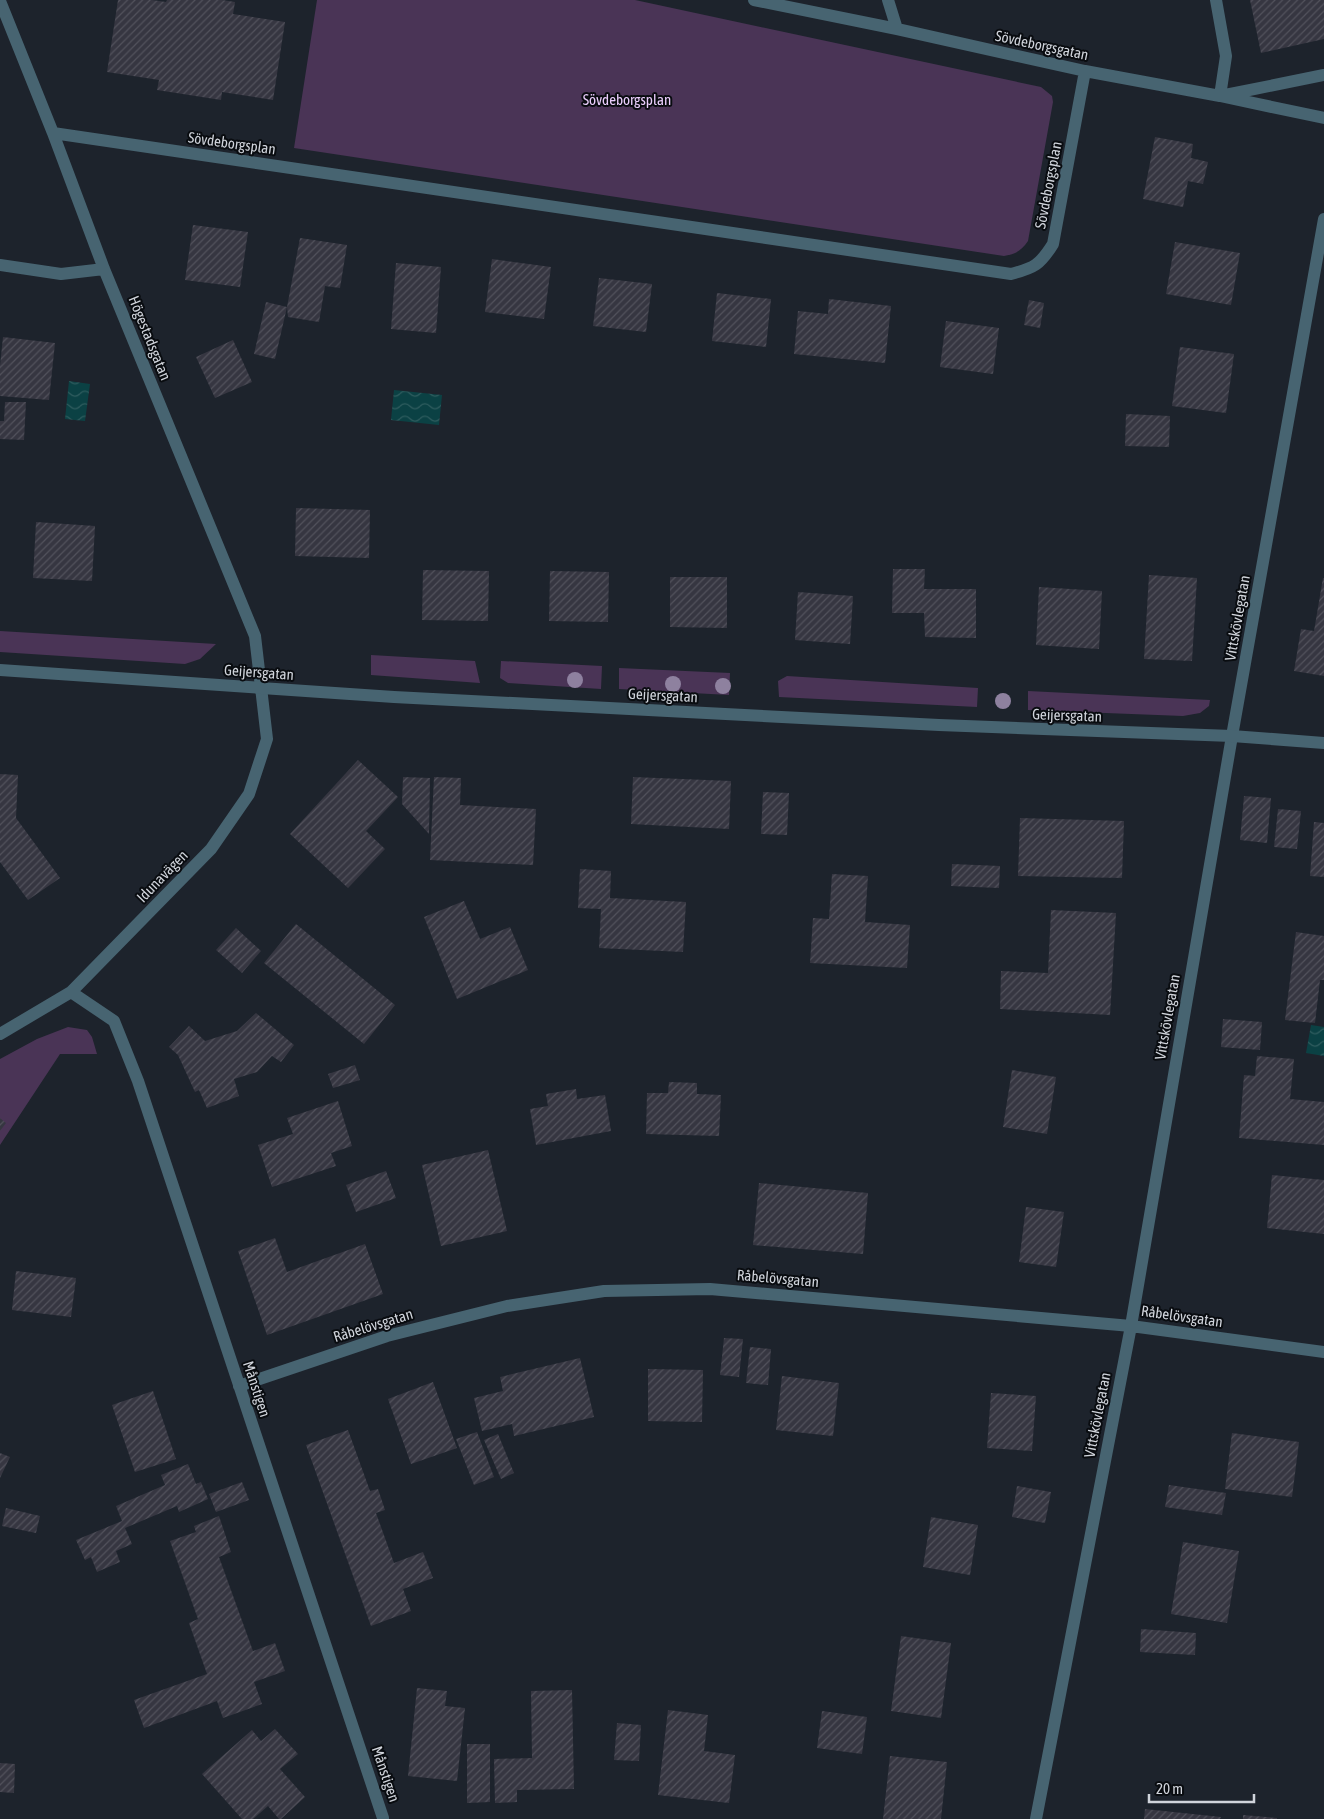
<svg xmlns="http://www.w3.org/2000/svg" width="1324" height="1819" viewBox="0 0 1324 1819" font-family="'Asap Condensed',sans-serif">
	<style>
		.green { fill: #4a3456 }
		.water { fill: url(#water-waves) }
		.building { fill: url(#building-hatch) }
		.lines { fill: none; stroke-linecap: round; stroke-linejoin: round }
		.minor { stroke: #476471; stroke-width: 12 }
		.tertiary { stroke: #476471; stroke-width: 12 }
		.tree { fill: #8e819f }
		.labels { text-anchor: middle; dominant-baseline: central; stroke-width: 4; stroke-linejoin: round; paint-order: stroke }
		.street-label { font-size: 15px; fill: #d0d4db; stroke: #090c10 }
		.park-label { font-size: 15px; fill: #ebcefd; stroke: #090c10 }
	</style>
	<defs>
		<pattern id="water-waves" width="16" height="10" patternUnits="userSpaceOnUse" patternTransform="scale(1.25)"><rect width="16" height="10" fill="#0b4144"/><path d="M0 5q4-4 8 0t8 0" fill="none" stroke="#2e5c5e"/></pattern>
		<pattern id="building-hatch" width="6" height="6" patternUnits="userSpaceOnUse" patternTransform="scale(1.25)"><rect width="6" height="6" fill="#363641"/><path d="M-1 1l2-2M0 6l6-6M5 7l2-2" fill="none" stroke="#52525c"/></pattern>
	</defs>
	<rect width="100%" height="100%" fill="#1d232c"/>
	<path class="green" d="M 317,0 L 635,0 L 1041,87 L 1052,96 L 1053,102 L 1028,241 C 1021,251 1016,254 1004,256 L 294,148 Z
		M 0,631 L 216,644 L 200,659 L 185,664 L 0,652 Z
		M 371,655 L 475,661 L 480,683 L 371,675 Z
		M 501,661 L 602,666 L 601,689 L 508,683 L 500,678 Z
		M 619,668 L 730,673 L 729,695 L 619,689 Z
		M 787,676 L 978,688 L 977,707 L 779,697 L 778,681 Z
		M 1028,691 L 1210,700 L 1209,706 L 1200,713 L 1183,716 L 1028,710 Z
		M 68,1027 L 87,1030 L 92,1037 L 97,1054 L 60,1054 L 0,1145 L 0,1059 L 37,1039 Z"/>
	<path class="water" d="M 69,381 L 90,384 L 85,421 L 65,419 Z
		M 394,390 L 442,395 L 439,425 L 391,420 Z
		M 1311,1025 L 1324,1027 L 1324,1056 L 1306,1053 Z"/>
	<path class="building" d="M 118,0 L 152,0 L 166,2 L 167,0 L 222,0 L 235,2 L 233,14 L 285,22 L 273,100 L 222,92 L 221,100 L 157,90 L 159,80 L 107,72 Z
		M 1250,0 L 1324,0 L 1324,39 L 1261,53 Z
		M 1155,137 L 1193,144 L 1191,158 L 1208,162 L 1203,184 L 1188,181 L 1183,207 L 1143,199 Z
		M 193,225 L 248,232 L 240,287 L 185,280 Z
		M 300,238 L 347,245 L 340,288 L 325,286 L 319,322 L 288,317 L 287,307 Z
		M 1175,242 L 1240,253 L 1231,305 L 1166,294 Z
		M 492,259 L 551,267 L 544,319 L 485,312 Z
		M 396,263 L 441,267 L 436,333 L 391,329 Z
		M 599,278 L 652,284 L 646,332 L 593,326 Z
		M 717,293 L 771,299 L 766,347 L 712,341 Z
		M 829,299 L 891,306 L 885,363 L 794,354 L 798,311 L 828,314 Z
		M 1029,300 L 1044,303 L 1040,328 L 1024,325 Z
		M 266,302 L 287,307 L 275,359 L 254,354 Z
		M 946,321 L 999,328 L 993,374 L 940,367 Z
		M 3,337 L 55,343 L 49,400 L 0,396 L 0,366 Z
		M 233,340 L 252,382 L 215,398 L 196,357 Z
		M 1180,347 L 1234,354 L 1226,413 L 1172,406 Z
		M 5,402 L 26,402 L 24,440 L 0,439 L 0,421 L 4,421 Z
		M 1126,414 L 1170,416 L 1169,447 L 1125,446 Z
		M 296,508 L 370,510 L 369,558 L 295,556 Z
		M 36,522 L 95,526 L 92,581 L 33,578 Z
		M 893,569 L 925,569 L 924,589 L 976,589 L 976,638 L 925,637 L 924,613 L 892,613 Z
		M 423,570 L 489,571 L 488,621 L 422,620 Z
		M 550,571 L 609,572 L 608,622 L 549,621 Z
		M 1149,575 L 1197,578 L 1192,661 L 1144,659 Z
		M 670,577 L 727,577 L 727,628 L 670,627 Z
		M 1323,578 L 1324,578 L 1324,676 L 1294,671 L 1301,629 L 1314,631 Z
		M 1039,587 L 1102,591 L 1099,649 L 1036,645 Z
		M 798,592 L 853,596 L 850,644 L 795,640 Z
		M 358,760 L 398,797 L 366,831 L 385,849 L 348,888 L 290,834 Z
		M 0,774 L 18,775 L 16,818 L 60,878 L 28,900 L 0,862 Z
		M 403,777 L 430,778 L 429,834 L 402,804 Z
		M 434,777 L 461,778 L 460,805 L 536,809 L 533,865 L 430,860 Z
		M 633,777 L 731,781 L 729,829 L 631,824 Z
		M 763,792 L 789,793 L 787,835 L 761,834 Z
		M 1244,796 L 1271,798 L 1267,843 L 1240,840 Z
		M 1278,809 L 1301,811 L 1297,849 L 1274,847 Z
		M 1020,818 L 1124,821 L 1122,878 L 1018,876 Z
		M 1314,822 L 1324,823 L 1324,877 L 1310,876 Z
		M 952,864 L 1000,866 L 999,888 L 951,886 Z
		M 580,869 L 611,871 L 610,898 L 686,902 L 683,952 L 599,948 L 601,909 L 578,908 Z
		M 832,874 L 868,876 L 865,922 L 910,925 L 907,968 L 810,963 L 813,918 L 829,919 Z
		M 464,901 L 480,939 L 510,927 L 528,970 L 457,999 L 424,917 Z
		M 1051,910 L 1116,913 L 1110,1015 L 1000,1009 L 1001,971 L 1048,973 Z
		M 296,924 L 395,1005 L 364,1044 L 264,963 Z
		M 236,928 L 261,951 L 242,973 L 216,950 Z
		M 1296,932 L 1324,936 L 1324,980 L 1320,980 L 1315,1023 L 1285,1020 Z
		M 256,1013 L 294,1045 L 281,1062 L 272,1056 L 257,1072 L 234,1079 L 239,1096 L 207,1108 L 199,1090 L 195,1092 L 178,1055 L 169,1047 L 189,1026 L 205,1041 L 237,1031 Z
		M 1223,1019 L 1262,1022 L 1260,1050 L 1221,1047 Z
		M 1257,1056 L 1294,1059 L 1290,1099 L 1324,1102 L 1324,1145 L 1239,1138 L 1244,1075 L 1255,1076 Z
		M 355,1065 L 360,1080 L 333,1088 L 328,1074 Z
		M 1012,1070 L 1056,1077 L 1047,1134 L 1003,1127 Z
		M 669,1082 L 697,1083 L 697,1094 L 721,1095 L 719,1136 L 646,1134 L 647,1093 L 668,1093 Z
		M 576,1089 L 577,1099 L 605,1095 L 611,1131 L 536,1145 L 530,1109 L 548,1106 L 546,1094 Z
		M 338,1101 L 352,1146 L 331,1153 L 336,1166 L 272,1187 L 258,1145 L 293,1134 L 287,1118 Z
		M 0,1118 L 6,1123 L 0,1131 Z
		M 488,1150 L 507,1231 L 441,1246 L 422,1165 Z
		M 386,1171 L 396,1198 L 356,1212 L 346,1185 Z
		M 1272,1175 L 1324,1180 L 1324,1234 L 1267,1228 Z
		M 759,1183 L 868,1193 L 863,1254 L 753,1245 Z
		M 1026,1207 L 1064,1212 L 1056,1267 L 1019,1262 Z
		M 275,1238 L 287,1272 L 365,1244 L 383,1294 L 267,1335 L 238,1251 Z
		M 16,1271 L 76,1278 L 71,1317 L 12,1310 Z
		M 724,1338 L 743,1339 L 739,1377 L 720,1375 Z
		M 750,1347 L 771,1349 L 768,1385 L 746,1383 Z
		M 580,1358 L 594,1417 L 514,1436 L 512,1424 L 482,1431 L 474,1398 L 503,1391 L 500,1377 Z
		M 648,1369 L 703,1370 L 702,1422 L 648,1421 Z
		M 782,1376 L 839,1383 L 833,1436 L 776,1430 Z
		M 433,1382 L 457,1448 L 411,1464 L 388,1399 Z
		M 153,1391 L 176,1459 L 135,1472 L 112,1405 Z
		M 991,1393 L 1036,1396 L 1032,1451 L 987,1448 Z
		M 348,1430 L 370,1491 L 378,1489 L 385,1510 L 376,1513 L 394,1563 L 423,1552 L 433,1578 L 403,1589 L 411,1611 L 371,1626 L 306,1445 Z
		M 477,1432 L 494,1477 L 474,1485 L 456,1439 Z
		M 1232,1433 L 1299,1442 L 1292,1497 L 1225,1489 Z
		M 498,1434 L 514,1473 L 501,1479 L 484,1440 Z
		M 0,1453 L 10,1457 L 0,1478 Z
		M 188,1464 L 196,1484 L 201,1482 L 208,1499 L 179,1512 L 177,1506 L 125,1528 L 132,1544 L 116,1551 L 120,1562 L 97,1572 L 91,1557 L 85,1560 L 76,1540 L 122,1521 L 116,1506 L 165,1485 L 161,1475 Z
		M 242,1482 L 249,1500 L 216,1512 L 209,1494 Z
		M 1169,1485 L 1226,1493 L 1222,1515 L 1165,1507 Z
		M 1017,1486 L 1051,1492 L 1045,1523 L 1012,1517 Z
		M 6,1508 L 40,1516 L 36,1533 L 2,1526 Z
		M 219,1516 L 231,1552 L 219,1557 L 253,1651 L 275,1643 L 285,1671 L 254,1682 L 262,1704 L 223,1718 L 217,1701 L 144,1728 L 134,1700 L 207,1674 L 189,1623 L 198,1619 L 170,1541 L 196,1532 L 194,1526 Z
		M 931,1517 L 978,1525 L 970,1575 L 923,1567 Z
		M 1183,1542 L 1239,1551 L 1227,1623 L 1171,1614 Z
		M 1141,1629 L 1196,1633 L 1195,1655 L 1140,1652 Z
		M 901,1636 L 951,1643 L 941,1718 L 891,1711 Z
		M 417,1688 L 447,1691 L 445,1706 L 465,1708 L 457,1781 L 408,1776 Z
		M 572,1690 L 574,1789 L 517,1790 L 517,1802 L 495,1803 L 494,1759 L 532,1758 L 531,1691 Z
		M 668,1710 L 708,1715 L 704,1751 L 735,1755 L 729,1803 L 658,1795 Z
		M 822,1711 L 867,1717 L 862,1754 L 817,1748 Z
		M 617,1723 L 641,1725 L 639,1761 L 614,1760 Z
		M 275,1729 L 298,1754 L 280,1769 L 305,1797 L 281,1819 L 279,1819 L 268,1806 L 253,1819 L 242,1819 L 202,1774 L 252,1730 L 261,1741 Z
		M 467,1744 L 490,1744 L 490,1802 L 467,1803 Z
		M 890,1756 L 947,1762 L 941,1819 L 883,1819 Z
		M 0,1763 L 15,1764 L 14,1793 L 0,1792 Z
		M 1145,1809 L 1221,1817 L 1220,1819 L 1144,1819 Z
		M 1243,1815 L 1277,1818 L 1277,1819 L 1243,1819 Z"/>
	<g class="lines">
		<path class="minor" d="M 754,0 L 897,29 L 1085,71 L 1220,96 L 1324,118
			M 888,0 L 897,29
			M 1216,0 L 1226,56 L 1220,96 L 1324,75
			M 0,1 L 53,133 L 104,269 L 255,636 L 267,739 L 249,794 L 211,849 L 71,992 L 0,1034
			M 53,133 L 1011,274 C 1034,268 1040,265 1053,244 L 1085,71
			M 0,265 L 61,274 L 104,269
			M 71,992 L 114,1021 L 138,1081 L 383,1818
			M 239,1386 L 387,1336 L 507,1306 L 604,1291 L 710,1289 L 1131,1326 L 1324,1352
			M 1036,1819 L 1131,1326 L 1232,736 L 1324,219"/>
		<path class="tertiary" d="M 0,670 L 394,697 L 939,725 L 1232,736 L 1324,743"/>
	</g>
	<g class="tree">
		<circle cx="575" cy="680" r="8"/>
		<circle cx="673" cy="684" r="8"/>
		<circle cx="723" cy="686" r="8"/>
		<circle cx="1003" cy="701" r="8"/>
	</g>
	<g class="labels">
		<g class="street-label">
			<text transform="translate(1042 45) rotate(12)">Sövdeborgsgatan</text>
			<text transform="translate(232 143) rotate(8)">Sövdeborgsplan</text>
			<text transform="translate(1048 185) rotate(-79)">Sövdeborgsplan</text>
			<text transform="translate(150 338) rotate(68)">Högestadsgatan</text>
			<text transform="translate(1237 618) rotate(-80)">Vittskövlegatan</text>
			<text transform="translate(259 672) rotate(4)">Geijersgatan</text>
			<text transform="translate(663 695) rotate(3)">Geijersgatan</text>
			<text transform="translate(1067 715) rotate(2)">Geijersgatan</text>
			<text transform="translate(162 876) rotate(-46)">Idunavägen</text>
			<text transform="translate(1167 1017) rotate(-80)">Vittskövlegatan</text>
			<text transform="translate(778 1278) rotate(5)">Råbelövsgatan</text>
			<text transform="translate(1182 1316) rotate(8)">Råbelövsgatan</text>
			<text transform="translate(373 1325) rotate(-17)">Råbelövsgatan</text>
			<text transform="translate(257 1389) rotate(72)">Månstigen</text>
			<text transform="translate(1097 1415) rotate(-79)">Vittskövlegatan</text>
			<text transform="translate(386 1774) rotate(71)">Månstigen</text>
		</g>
		<g class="park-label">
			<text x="627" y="99">Sövdeborgsplan</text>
		</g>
	</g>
	<path d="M1149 1794v8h105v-8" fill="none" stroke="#d0d4db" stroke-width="2.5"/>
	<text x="1156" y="1794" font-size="15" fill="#d0d4db" stroke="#090c10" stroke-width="4" paint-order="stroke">20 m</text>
</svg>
